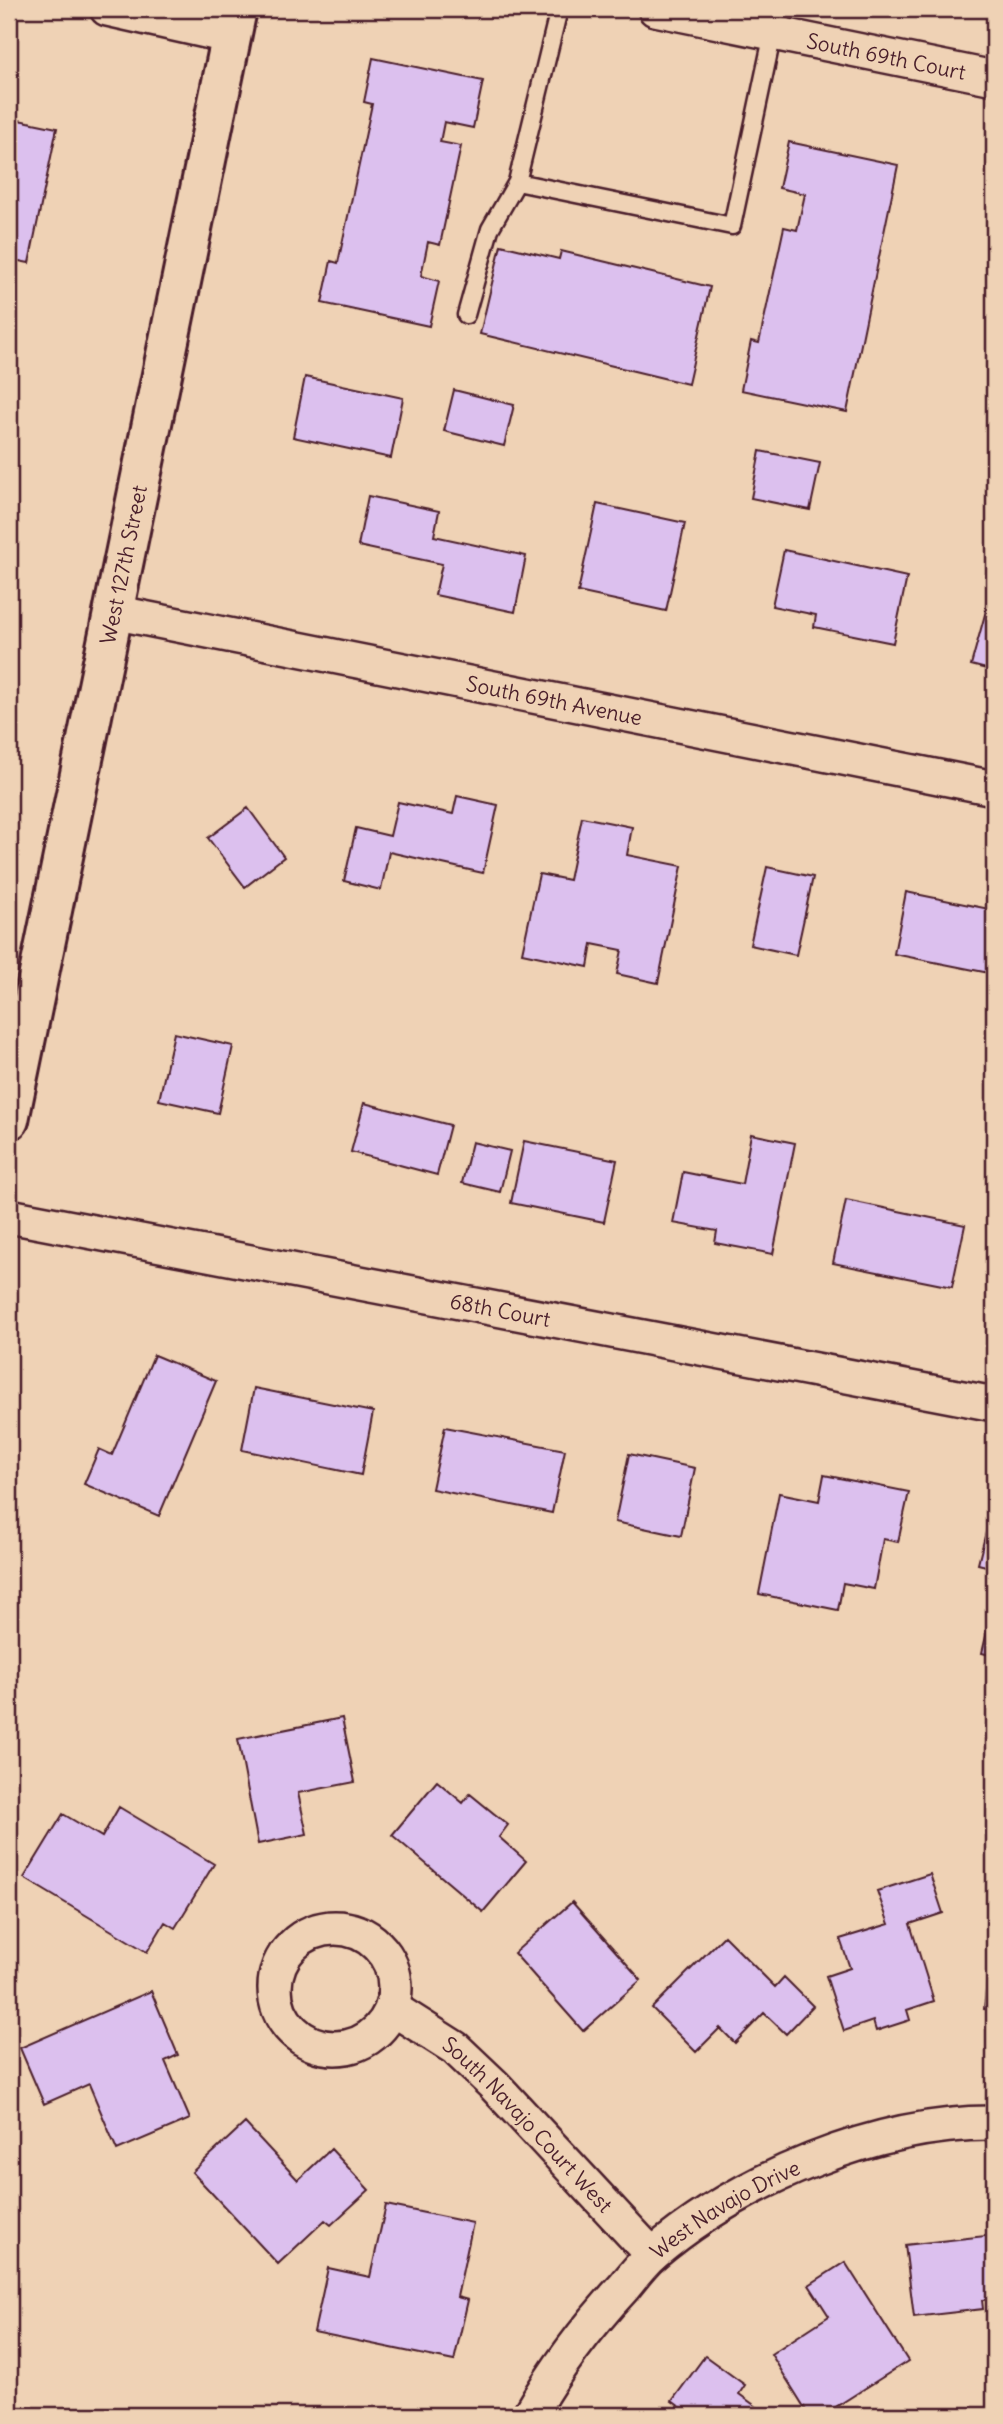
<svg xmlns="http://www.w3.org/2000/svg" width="1003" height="2424" viewBox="0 0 1003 2424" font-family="Delius,sans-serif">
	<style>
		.building { fill: #dcc0ee; stroke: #4a1f2b; stroke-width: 2 }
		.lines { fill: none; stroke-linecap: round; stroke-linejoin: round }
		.lane-casing { stroke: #4a1f2b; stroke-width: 21 }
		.street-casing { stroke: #4a1f2b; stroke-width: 38 }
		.secondary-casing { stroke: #4a1f2b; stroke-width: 44 }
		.lane { stroke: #efd2b5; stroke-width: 16 }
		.street { stroke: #efd2b5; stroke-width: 33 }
		.secondary { stroke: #efd2b5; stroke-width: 38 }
		.labels { text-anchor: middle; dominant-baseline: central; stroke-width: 5; stroke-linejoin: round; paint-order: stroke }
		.street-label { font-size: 21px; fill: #4a1f2b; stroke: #efd2b5 }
	</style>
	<rect width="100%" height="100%" fill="#efd2b5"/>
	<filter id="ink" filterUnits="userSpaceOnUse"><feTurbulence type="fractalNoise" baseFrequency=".0143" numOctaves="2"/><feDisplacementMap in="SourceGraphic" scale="14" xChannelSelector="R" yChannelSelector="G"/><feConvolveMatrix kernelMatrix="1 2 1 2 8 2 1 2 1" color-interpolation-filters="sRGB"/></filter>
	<g filter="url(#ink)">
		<path class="building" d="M 373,58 L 483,81 L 473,128 L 444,122 L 440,142 L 461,146 L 440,245 L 428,242 L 421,276 L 439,281 L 429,326 L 322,303 L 331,261 L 338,263 L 372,104 L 364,102 Z
			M 9,118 L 57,128 L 29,263 L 9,259 Z
			M 789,142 L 898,165 L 847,412 L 741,390 L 751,341 L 759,343 L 784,227 L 797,230 L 805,194 L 779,188 Z
			M 501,245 L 559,259 L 561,251 L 710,287 L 688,384 L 480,334 Z
			M 305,377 L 403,398 L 391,458 L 293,437 Z
			M 454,390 L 514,405 L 504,446 L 444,431 Z
			M 760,451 L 820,463 L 810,510 L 751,498 Z
			M 368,496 L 439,511 L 434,536 L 526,556 L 515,612 L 435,595 L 442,564 L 358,546 Z
			M 597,504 L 685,523 L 666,611 L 578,592 Z
			M 784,550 L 907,577 L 893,643 L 814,627 L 816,615 L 772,606 Z
			M 989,600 L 994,601 L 994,671 L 971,665 Z
			M 457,796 L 498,805 L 483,873 L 389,852 L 381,890 L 344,881 L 356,828 L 390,836 L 398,802 L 453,814 Z
			M 248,808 L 284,857 L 245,887 L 208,838 Z
			M 582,817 L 632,827 L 627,855 L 682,866 L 658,983 L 617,974 L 622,950 L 592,944 L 588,967 L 522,953 L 539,874 L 569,880 Z
			M 767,867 L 813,877 L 796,955 L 750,945 Z
			M 906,892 L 994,910 L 994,974 L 894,954 Z
			M 174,1033 L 233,1046 L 218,1113 L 159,1100 Z
			M 364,1103 L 450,1125 L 437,1175 L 351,1152 Z
			M 751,1134 L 795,1143 L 773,1254 L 715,1243 L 717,1231 L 673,1223 L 683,1172 L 742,1184 Z
			M 524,1141 L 617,1160 L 604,1222 L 511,1203 Z
			M 472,1142 L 510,1151 L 500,1192 L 462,1183 Z
			M 846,1200 L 965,1225 L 952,1287 L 833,1263 Z
			M 154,1355 L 216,1381 L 159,1516 L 84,1484 L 99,1449 L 112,1455 Z
			M 254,1388 L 373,1412 L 361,1475 L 242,1450 Z
			M 445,1427 L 565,1450 L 552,1513 L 432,1489 Z
			M 629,1454 L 695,1468 L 681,1536 L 615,1522 Z
			M 824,1475 L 909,1492 L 898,1542 L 883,1539 L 874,1589 L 843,1583 L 838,1610 L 759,1594 L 779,1493 L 819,1501 Z
			M 990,1516 L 994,1517 L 994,1568 L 978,1564 Z
			M 994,1602 L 994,1656 L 982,1653 Z
			M 342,1718 L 355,1782 L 298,1793 L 307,1834 L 258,1844 L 238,1739 Z
			M 437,1781 L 463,1803 L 470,1794 L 508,1825 L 499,1837 L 526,1861 L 483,1912 L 392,1835 Z
			M 119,1807 L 214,1864 L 175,1928 L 165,1922 L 147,1952 L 24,1878 L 63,1814 L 102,1837 Z
			M 930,1874 L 943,1913 L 910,1924 L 934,2001 L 907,2010 L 910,2020 L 876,2031 L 873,2021 L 844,2031 L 826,1976 L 850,1968 L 840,1939 L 889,1924 L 877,1891 Z
			M 572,1902 L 641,1980 L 583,2031 L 514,1953 Z
			M 992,1934 L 994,1935 L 994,2010 L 984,2009 Z
			M 724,1936 L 775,1987 L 784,1977 L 813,2006 L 786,2034 L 764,2013 L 735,2043 L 720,2028 L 696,2052 L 652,2008 Z
			M 151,1991 L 178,2055 L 165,2061 L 190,2119 L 117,2150 L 89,2084 L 44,2104 L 20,2048 Z
			M 245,2123 L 298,2180 L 331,2149 L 369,2190 L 331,2225 L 325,2220 L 278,2264 L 192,2172 Z
			M 386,2205 L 473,2223 L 457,2297 L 468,2300 L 454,2361 L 314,2332 L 328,2268 L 370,2277 Z
			M 994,2235 L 994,2299 L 982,2300 L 983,2309 L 914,2317 L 905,2245 Z
			M 845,2262 L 908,2361 L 823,2415 L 809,2415 L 771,2354 L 829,2316 L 809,2285 Z
			M 705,2356 L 745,2385 L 739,2394 L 768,2415 L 691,2415 L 672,2401 Z"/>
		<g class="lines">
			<g class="lane-casing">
				<path id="lane" d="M 559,9 L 517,182 L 732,226 L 773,33
					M 466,315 L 490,229 L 517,182"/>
			</g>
			<g class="street-casing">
				<g id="street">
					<path d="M 107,9 L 232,37"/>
					<path id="s1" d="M 655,9 L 994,78"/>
					<path id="s2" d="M 113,612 L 994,788"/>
					<path id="s3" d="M 9,1216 L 994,1404"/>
					<circle cx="335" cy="1988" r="60"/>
					<path id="s4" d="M 392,2008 L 455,2048 L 494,2085 L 652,2255"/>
					<path id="s5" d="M 529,2415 C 556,2368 587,2327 624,2287 C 633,2276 642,2264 652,2255 C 741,2179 877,2122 994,2123"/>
				</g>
			</g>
			<g class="secondary-casing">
				<g id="secondary">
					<path id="s6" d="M 9,1120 L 237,9"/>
				</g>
			</g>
			<use href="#lane" class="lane"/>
			<use href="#street" class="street"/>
			<use href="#secondary" class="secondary"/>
		</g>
	</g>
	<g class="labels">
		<g class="street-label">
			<text stroke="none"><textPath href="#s1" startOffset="236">South 69th Court</textPath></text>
			<text stroke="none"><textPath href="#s6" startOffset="567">West 127th Street</textPath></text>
			<text stroke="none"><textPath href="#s2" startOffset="450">South 69th Avenue</textPath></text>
			<text stroke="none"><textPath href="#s3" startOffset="500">68th Court</textPath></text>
			<text stroke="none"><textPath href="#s4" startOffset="180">South Navajo Court West</textPath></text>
			<text stroke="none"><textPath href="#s5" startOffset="289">West Navajo Drive</textPath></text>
		</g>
	</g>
	<rect width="1003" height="2424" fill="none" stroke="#efd2b5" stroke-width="35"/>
	<rect x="18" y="18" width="968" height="2389" fill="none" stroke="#4a1f2b" stroke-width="2.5" filter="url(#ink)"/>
</svg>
